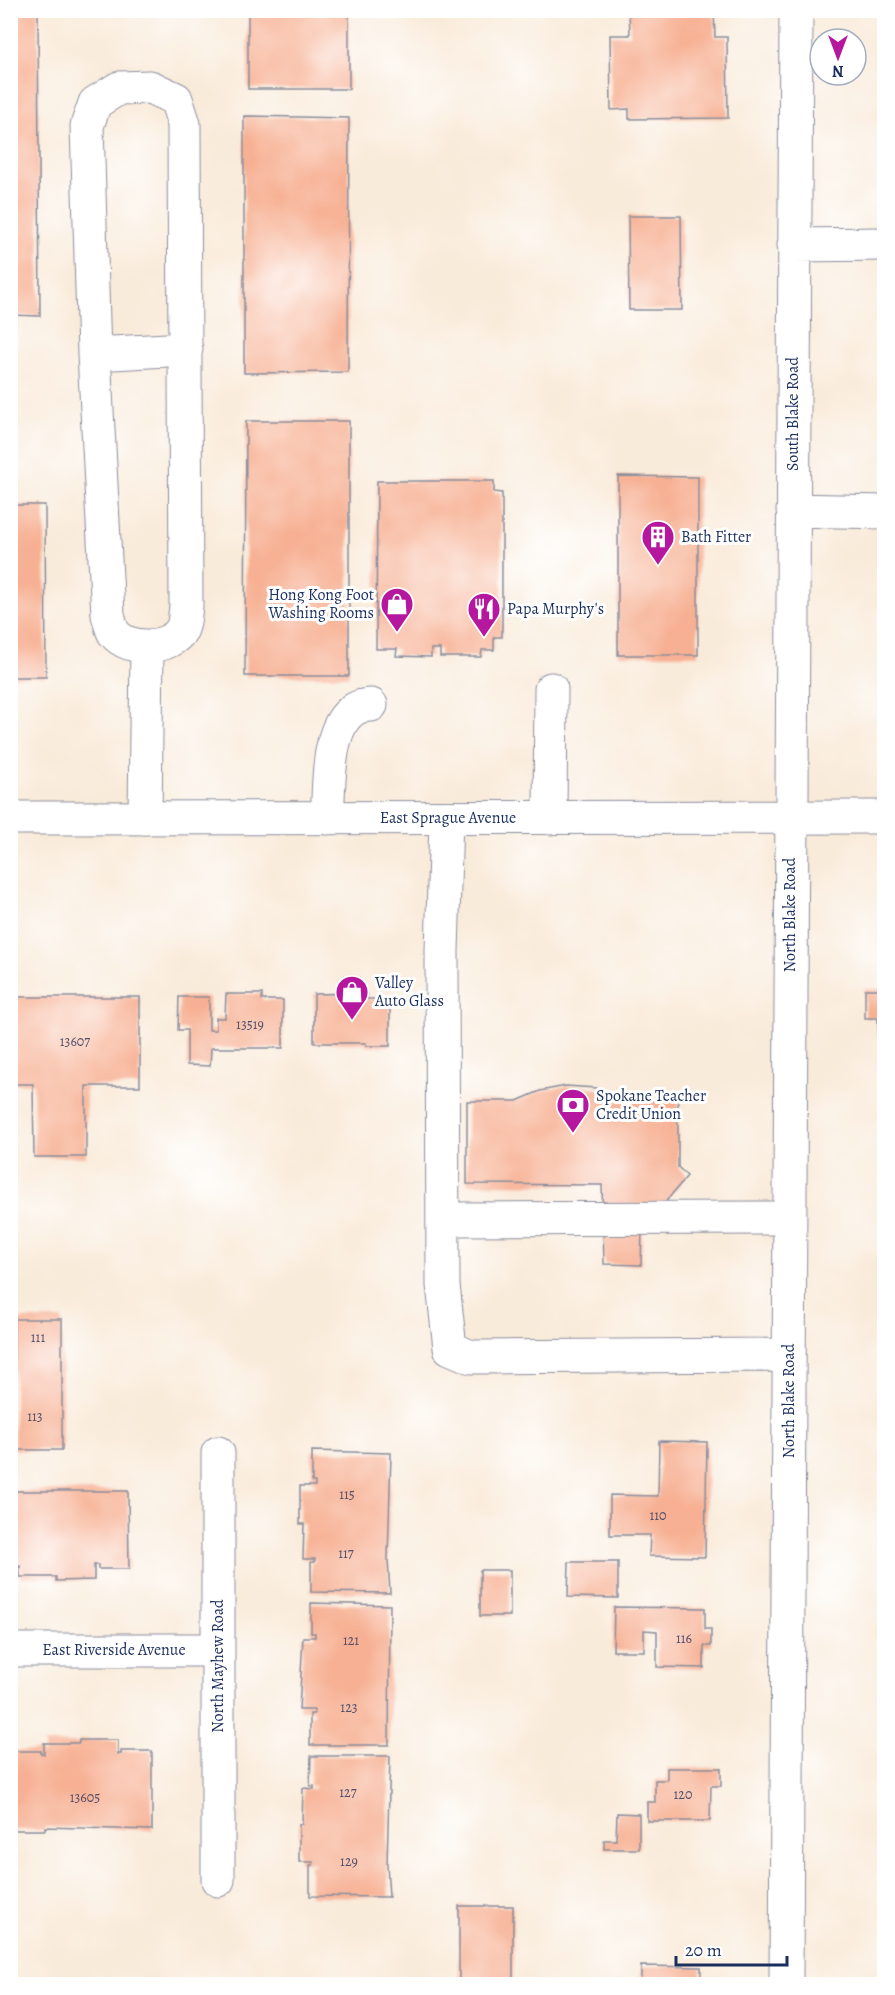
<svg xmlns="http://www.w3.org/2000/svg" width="895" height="1995" viewBox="0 0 895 1995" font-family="Alegreya,serif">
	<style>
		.building { fill: #f7b093 }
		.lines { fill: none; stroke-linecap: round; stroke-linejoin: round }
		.minor-casing { stroke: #8a8d9c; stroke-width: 35 }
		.major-casing { stroke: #8a8d9c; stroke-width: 35 }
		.minor { stroke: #fff; stroke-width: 33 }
		.major { stroke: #fff; stroke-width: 33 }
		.labels { text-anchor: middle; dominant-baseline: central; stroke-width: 6; stroke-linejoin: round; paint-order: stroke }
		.number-label { font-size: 14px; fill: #524f6b }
		.street-label { font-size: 16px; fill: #1b2f5e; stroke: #fff }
		.poi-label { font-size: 16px; fill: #1b2f5e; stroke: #fff; text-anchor: start }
	</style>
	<rect width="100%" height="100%" fill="#fff"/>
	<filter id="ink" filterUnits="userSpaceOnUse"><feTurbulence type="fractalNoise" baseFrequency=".0167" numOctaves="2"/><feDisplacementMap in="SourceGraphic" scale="12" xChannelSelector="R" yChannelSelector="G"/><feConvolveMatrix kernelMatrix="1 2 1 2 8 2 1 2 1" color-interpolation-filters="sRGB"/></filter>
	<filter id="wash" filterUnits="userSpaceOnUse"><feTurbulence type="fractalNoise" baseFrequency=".008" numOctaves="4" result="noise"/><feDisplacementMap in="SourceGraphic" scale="24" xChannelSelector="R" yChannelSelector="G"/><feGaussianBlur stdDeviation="1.35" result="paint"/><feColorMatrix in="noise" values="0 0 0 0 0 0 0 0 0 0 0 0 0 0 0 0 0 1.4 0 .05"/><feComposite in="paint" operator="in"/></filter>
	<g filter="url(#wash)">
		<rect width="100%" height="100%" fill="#f9ebda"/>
		<g id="blocks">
			<path class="building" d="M 10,10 L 38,10 L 40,316 L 10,315 Z
				M 248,10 L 349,10 L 349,89 L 248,89 Z
				M 629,10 L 714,10 L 715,37 L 727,37 L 728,118 L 629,119 L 629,109 L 611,110 L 610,35 L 630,35 Z
				M 244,116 L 349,118 L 348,372 L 244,373 Z
				M 628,216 L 681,216 L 682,310 L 629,310 Z
				M 246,421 L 349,421 L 349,676 L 245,676 Z
				M 618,476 L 698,477 L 698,655 L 618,655 Z
				M 377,481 L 494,481 L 494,492 L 502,493 L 502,637 L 494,637 L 494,650 L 482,650 L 481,657 L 440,657 L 440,649 L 431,649 L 431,657 L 396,656 L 397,649 L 376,649 Z
				M 10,505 L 45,505 L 46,677 L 10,677 Z
				M 865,989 L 884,989 L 884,1034 L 878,1034 L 878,1018 L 865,1018 Z
				M 367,993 L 367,999 L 390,999 L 390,1046 L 366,1046 L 366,1043 L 314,1043 L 314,994 Z
				M 226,994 L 262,994 L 262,1000 L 283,1000 L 283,1048 L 211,1048 L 210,1066 L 187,1065 L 187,1030 L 178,1030 L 179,997 L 209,997 L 209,1030 L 216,1030 L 216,1018 L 225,1018 Z
				M 10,997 L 140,997 L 140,1086 L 86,1086 L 86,1157 L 34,1157 L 33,1084 L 10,1084 Z
				M 566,1086 L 596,1088 L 620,1101 L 678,1100 L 678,1167 L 687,1176 L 642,1230 L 641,1265 L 604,1264 L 602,1185 L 467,1184 L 467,1101 L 517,1101 L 540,1091 Z
				M 14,1319 L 62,1319 L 62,1450 L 14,1450 Z
				M 659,1441 L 707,1442 L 705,1557 L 649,1556 L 650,1535 L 610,1535 L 610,1495 L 658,1496 Z
				M 312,1451 L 391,1453 L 388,1559 L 390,1593 L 311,1592 L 311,1562 L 315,1562 L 315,1559 L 303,1559 L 304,1524 L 300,1524 L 300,1486 L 315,1486 L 315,1482 L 312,1482 Z
				M 10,1491 L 128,1491 L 129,1569 L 98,1569 L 98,1565 L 94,1565 L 94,1580 L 56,1581 L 56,1577 L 20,1577 L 20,1566 L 10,1569 Z
				M 569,1562 L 618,1562 L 618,1598 L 568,1597 Z
				M 480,1570 L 510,1570 L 510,1616 L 480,1616 Z
				M 311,1603 L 390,1605 L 389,1745 L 310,1745 L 310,1714 L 314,1714 L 314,1710 L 299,1710 L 303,1637 L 315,1637 L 315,1633 L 311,1633 Z
				M 614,1607 L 705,1608 L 705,1629 L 711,1629 L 711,1646 L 704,1646 L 704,1668 L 657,1667 L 657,1631 L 644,1630 L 644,1651 L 613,1651 Z
				M 79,1740 L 118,1740 L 118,1754 L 121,1754 L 121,1751 L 152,1751 L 152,1830 L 45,1827 L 45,1830 L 11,1830 L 11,1751 L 41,1751 L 41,1754 L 44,1754 L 44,1743 L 79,1743 Z
				M 311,1756 L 390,1756 L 387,1864 L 389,1897 L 310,1896 L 310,1865 L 313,1865 L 313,1862 L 299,1862 L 299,1824 L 302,1824 L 303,1788 L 314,1789 L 314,1786 L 310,1786 Z
				M 667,1768 L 721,1768 L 721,1786 L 711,1786 L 710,1821 L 647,1821 L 647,1802 L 655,1802 L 655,1780 L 667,1780 Z
				M 617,1813 L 639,1814 L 639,1849 L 604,1849 L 604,1840 L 616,1840 Z
				M 459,1906 L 513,1906 L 513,1980 L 459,1980 Z
				M 641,1966 L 701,1967 L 701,1984 L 641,1984 Z"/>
		</g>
	</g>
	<g filter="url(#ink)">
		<use href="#blocks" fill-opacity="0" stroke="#8a8d9c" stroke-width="1.5"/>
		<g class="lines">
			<g class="minor-casing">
				<path id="minor" d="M 150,87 L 176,99 L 184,124 L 186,606 C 185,612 185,623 182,629 C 170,650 129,652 114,633 C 111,629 110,620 108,615 L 94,354 L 87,126 L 95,103 L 119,88 Z
					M 794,245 L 884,244
					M 94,354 L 186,349
					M 793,510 L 884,512
					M 145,818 L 147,646
					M 327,818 C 330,785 324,705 371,705
					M 446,818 L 442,951 L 443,1285 L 450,1348 L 471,1357 L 789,1355
					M 550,818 L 551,689
					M 443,1219 L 789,1218
					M 10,1650 L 218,1650
					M 218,1880 L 218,1453
					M 786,1984 L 796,10"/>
			</g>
			<g class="major-casing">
				<path id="major" d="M 10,818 L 884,817"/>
			</g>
			<use href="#minor" class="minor"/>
			<use href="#major" class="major"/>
		</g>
	</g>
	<defs>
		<g id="building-pin" transform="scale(1.725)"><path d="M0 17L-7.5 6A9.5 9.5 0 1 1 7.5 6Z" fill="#b5179e" stroke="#fff"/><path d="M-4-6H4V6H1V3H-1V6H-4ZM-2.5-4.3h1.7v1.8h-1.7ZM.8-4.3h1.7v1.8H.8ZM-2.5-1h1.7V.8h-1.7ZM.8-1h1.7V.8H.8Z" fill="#fff"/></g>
		<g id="shop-pin" transform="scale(1.725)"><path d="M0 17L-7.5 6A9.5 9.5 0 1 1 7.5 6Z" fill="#b5179e" stroke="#fff"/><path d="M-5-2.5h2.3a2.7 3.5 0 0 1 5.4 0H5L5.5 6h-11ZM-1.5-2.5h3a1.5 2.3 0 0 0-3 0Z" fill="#fff"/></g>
		<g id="restaurant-pin" transform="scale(1.725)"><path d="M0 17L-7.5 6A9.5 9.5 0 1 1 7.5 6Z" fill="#b5179e" stroke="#fff"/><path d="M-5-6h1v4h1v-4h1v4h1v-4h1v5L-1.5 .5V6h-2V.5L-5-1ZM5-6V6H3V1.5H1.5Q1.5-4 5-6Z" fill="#fff"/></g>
		<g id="bank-pin" transform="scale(1.725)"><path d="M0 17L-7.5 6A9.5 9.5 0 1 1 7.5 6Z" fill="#b5179e" stroke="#fff"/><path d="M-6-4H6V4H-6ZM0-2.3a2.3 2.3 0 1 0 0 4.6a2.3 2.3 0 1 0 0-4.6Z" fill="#fff"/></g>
	</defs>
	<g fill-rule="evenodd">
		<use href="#building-pin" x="658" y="537"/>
		<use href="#shop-pin" x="397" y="604"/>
		<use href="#restaurant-pin" x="484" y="609"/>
		<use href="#shop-pin" x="352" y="992"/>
		<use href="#bank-pin" x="573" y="1105"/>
	</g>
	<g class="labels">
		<g class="number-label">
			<text x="250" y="1024">13519</text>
			<text x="75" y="1041">13607</text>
			<text x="38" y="1337">111</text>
			<text x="35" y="1416">113</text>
			<text x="347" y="1494">115</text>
			<text x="658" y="1515">110</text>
			<text x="346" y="1553">117</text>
			<text x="684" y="1638">116</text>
			<text x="351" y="1640">121</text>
			<text x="349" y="1707">123</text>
			<text x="348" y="1792">127</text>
			<text x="683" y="1794">120</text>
			<text x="85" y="1797">13605</text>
			<text x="349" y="1861">129</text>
		</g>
		<g class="street-label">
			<text transform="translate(793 414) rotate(-90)">South Blake Road</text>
			<text x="448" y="818">East Sprague Avenue</text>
			<text transform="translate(790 915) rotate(-90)">North Blake Road</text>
			<text transform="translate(789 1401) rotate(-90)">North Blake Road</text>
			<text x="114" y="1650">East Riverside Avenue</text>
			<text transform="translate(218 1666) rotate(-90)">North Mayhew Road</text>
		</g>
		<g class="poi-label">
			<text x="681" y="537">Bath Fitter</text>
			<text x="374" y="595" text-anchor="end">Hong Kong Foot<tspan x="374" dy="18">Washing Rooms</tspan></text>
			<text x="507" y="609">Papa Murphy's</text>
			<text x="375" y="983">Valley<tspan x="375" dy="18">Auto Glass</tspan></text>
			<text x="596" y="1096">Spokane Teacher<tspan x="596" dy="18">Credit Union</tspan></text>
		</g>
	</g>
	<rect width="895" height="1995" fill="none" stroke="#fff" stroke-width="36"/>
	<g transform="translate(838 57) rotate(180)"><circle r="28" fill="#ffffff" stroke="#a4acbf" stroke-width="1.5"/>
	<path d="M0-4.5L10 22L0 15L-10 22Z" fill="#b5179e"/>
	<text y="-9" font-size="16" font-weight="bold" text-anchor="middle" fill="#1b2f5e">N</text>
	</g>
	<path d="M676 1956v9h111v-9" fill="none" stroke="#1b2f5e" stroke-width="3"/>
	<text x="685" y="1956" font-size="18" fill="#1b2f5e" stroke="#ffffff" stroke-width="4.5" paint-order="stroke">20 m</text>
</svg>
